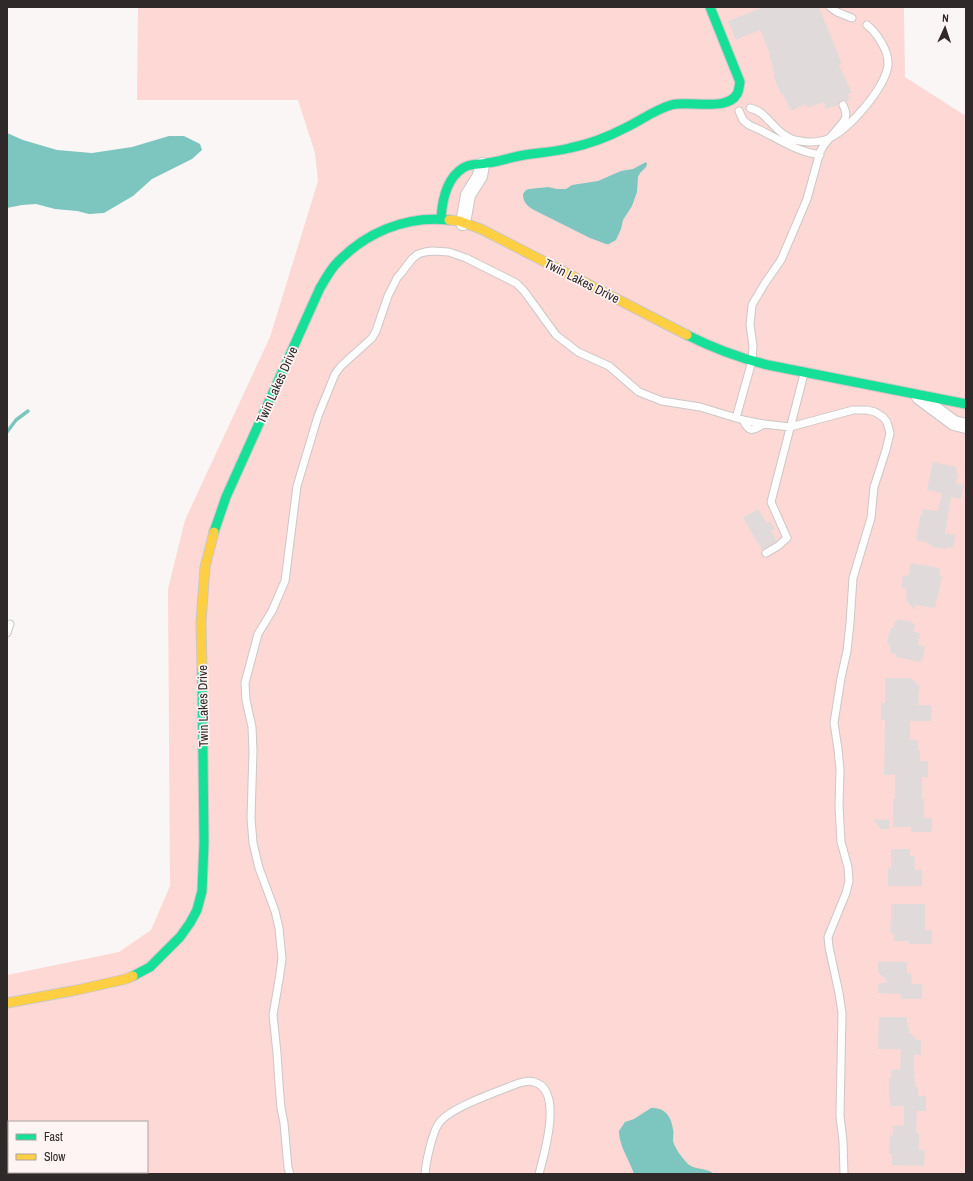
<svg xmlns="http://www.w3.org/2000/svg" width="973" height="1181" viewBox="0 0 973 1181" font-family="'Archivo Narrow',sans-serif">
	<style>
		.green { fill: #fdd8d4; fill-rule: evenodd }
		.water { fill: #7dc5bf }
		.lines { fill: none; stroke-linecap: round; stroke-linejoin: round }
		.stream { stroke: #7dc5bf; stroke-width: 3.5 }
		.building { fill: #e0dbda }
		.lane-casing { stroke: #ccc7c7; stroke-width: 9 }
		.street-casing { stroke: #ccc7c7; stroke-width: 16 }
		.fast-casing { stroke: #ccc7c7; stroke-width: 11 }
		.slow-casing { stroke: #ccc7c7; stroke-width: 11 }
		.lane { stroke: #fefefe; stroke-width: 7 }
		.street { stroke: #fefefe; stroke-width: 14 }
		.fast { stroke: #16e098; stroke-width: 9 }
		.slow { stroke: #ffcf43; stroke-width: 9 }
		.labels { text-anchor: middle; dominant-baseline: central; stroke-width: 3.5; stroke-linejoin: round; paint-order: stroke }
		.street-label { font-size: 13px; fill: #302929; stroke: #fef4f3 }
	</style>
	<rect width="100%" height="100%" fill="#fbf6f6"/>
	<path class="green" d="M 138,7 L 904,7 L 905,77 L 966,116 L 966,1174 L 7,1174 L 7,975 L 119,952 L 151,930 L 170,886 L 168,589 L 185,520 L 270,337 L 318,181 L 315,153 L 298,100 L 137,100 ZM 9,1122 L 147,1122 L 147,1172 L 9,1172 Z"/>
	<path class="water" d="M 7,133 L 23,140 L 57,150 L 92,153 L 132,147 L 169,136 L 184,136 L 200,144 L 202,150 L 192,159 L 152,179 L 133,196 L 104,213 L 89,214 L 77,211 L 55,209 L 36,204 L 22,205 L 7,208 Z
		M 646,162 L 647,164 L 646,167 L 640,173 L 638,177 L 637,192 L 632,206 L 623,220 L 621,229 L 616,240 L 609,244 L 606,244 L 590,238 L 534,210 C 527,206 523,202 523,194 L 526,190 L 529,189 L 548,187 L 557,189 L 566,189 L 572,185 L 598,181 L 621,171 L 633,169 Z
		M 651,1108 C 665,1107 671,1116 673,1129 C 674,1133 673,1137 673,1141 C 675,1149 682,1157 686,1162 C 693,1171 707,1167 714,1174 L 634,1174 C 629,1159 619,1146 619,1131 L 625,1122 L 634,1119 Z"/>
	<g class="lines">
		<path class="stream" d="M 7,432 L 16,420 L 28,411"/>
	</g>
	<path class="building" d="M 764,7 L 819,7 L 842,64 L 839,65 L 852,93 L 848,94 L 850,100 L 846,101 L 841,100 L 838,105 L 826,109 L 823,102 L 808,108 L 806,104 L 791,111 L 783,94 L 781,94 L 773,75 L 775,74 L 771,66 L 773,66 L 769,55 L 770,54 L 760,30 L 736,40 L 728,21 Z
		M 933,462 L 957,467 L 956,473 L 958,474 L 956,484 L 964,485 L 961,499 L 951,497 L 945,533 L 956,535 L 953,548 L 947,547 L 947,549 L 933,547 L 926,542 L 916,540 L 920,516 L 922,516 L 923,509 L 938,511 L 942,493 L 927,490 Z
		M 758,509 L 767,523 L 770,521 L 775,529 L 771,531 L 777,541 L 762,550 L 743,518 Z
		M 911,563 L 940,568 L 939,575 L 942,576 L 935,608 L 915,605 L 915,610 L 906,600 L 907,589 L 901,588 L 903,575 L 908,576 Z
		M 898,619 L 913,622 L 912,623 L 915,624 L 913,632 L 920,633 L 918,645 L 925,646 L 923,659 L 921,658 L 921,662 L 896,657 L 896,654 L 890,653 L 891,648 L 887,642 L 890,631 L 891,631 L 891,628 L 894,628 L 895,620 L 898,621 Z
		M 885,678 L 911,678 L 919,686 L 918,705 L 931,705 L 931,708 L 932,708 L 931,721 L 910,721 L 910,740 L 918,740 L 918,750 L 920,750 L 920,761 L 928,761 L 928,777 L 922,777 L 922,799 L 924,799 L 924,818 L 932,818 L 932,830 L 931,830 L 931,832 L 911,832 L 911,827 L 893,827 L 893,799 L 895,799 L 895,775 L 884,775 L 885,720 L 881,720 L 881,703 L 885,703 Z
		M 873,819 L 890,820 L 889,829 L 881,829 Z
		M 891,849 L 910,849 L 910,856 L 914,856 L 915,870 L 922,870 L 922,886 L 888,886 L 888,868 L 891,868 Z
		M 891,904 L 925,904 L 925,930 L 932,930 L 932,944 L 909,944 L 908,941 L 894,941 L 894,935 L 890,931 L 890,927 L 891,925 Z
		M 878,962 L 907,962 L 907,973 L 911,973 L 912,984 L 922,984 L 922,999 L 901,999 L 901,994 L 878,993 L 878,984 L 888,982 L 878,972 Z
		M 879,1017 L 907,1017 L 907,1027 L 909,1027 L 909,1032 L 917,1040 L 921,1040 L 921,1055 L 914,1055 L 914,1078 L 915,1078 L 915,1085 L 918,1088 L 918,1096 L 926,1096 L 926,1111 L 917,1111 L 916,1133 L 919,1133 L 919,1150 L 925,1150 L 924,1166 L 892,1165 L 892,1154 L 889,1154 L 890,1135 L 893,1135 L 893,1126 L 904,1125 L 904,1106 L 890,1106 L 890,1099 L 889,1099 L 889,1078 L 891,1078 L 891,1070 L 900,1070 L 901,1049 L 878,1049 Z"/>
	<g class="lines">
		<g class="lane-casing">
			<path id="lane" d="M 830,7 L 837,12 L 852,18
				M 750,108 C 754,109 758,111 761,113 C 774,124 782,139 800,141 C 810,143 821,142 830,138 C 851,127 885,88 888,65 C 889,51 877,33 867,25
				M 739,111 L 743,120 L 749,125 C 774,135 792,151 820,155
				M 736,418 L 752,361 L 753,346 L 750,325 L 752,305 L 765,283 L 781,260 L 790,239 L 807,199 L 820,152 L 824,145 L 844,121 C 847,115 846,111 843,105
				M 743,420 C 749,433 753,431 764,424
				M 766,553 L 778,546 L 787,538 L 771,502 L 804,374
				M 7,633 L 10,624
				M 290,1174 L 288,1168 L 284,1123 L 281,1108 L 279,1084 L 277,1053 L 273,1015 L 279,980 L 282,959 L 279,928 L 275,911 L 259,868 L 253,843 L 251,818 L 253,751 L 252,727 L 246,700 L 245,683 L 258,634 L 272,611 L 285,581 L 297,486 L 318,416 L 335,374 L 341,366 L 372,338 L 376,331 L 388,296 L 397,278 L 402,272 L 412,259 L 418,254 L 425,252 L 432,251 L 449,252 L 466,258 L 516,283 L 524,291 L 556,335 L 578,352 L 609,366 L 639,392 L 662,401 L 700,407 L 743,420 L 764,424 L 790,427 L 853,410 L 867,410 L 875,412 L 883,417 L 887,422 L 890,433 L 886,450 L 874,487 L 871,518 L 853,578 L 850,623 L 847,651 L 841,678 L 834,723 L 838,749 L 840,769 L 839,806 L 841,842 L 848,867 L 849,881 L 846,893 L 828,937 L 829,947 L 839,993 L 842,1013 L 840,1116 L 843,1141 L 844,1174
				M 425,1174 C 426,1162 432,1133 439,1123 C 451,1107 499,1091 519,1083 C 524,1082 529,1080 534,1082 C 564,1090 544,1154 539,1174"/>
		</g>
		<g class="street-casing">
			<path id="street" d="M 463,223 L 468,195 L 480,176 L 482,165
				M 919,397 L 954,423 L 966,426"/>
		</g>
		<g class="fast-casing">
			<path id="fast" d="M 441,219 C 442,201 447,178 463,168 C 470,163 479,165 487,163 C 498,162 508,158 519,156 C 536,153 554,152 570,148 C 589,144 608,137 625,128 C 640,121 654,110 671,105 C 689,100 727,112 737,94 C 739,91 739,86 740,82 L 710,7
				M 687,335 C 713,348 739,358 768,365 L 966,404
				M 214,532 L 226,497 L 320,288 C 325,280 329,272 335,265 C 364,233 406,215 449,220
				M 133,976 L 150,967 L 180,937 L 190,923 L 197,910 L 202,891 L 204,843 L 202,669"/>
		</g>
		<g class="slow-casing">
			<path id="slow" d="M 449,220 L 459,221 L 481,229 L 687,335
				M 202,669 L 201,622 L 205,567 L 214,532
				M 7,1003 L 77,990 L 126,979 L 133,976"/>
		</g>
		<use href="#lane" class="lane"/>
		<use href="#street" class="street"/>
		<use href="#fast" class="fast"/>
		<use href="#slow" class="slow"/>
	</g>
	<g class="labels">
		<g class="street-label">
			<text transform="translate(582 281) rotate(27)">Twin Lakes Drive</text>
			<text transform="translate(277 385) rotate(-66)">Twin Lakes Drive</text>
			<text transform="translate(203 706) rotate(-91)">Twin Lakes Drive</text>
		</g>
	</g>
	<rect width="973" height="1181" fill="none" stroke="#302929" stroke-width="16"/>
	<rect x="8" y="1121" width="140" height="52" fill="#fef4f3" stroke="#aca3a2"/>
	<rect x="16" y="1134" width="20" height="6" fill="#16e098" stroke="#aca3a2"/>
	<text x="44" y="1141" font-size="12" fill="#302929">Fast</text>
	<rect x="16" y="1154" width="20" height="6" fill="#ffcf43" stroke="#aca3a2"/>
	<text x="44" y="1161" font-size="12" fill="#302929">Slow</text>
	<g transform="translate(945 28) rotate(3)" stroke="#fef4f3" stroke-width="3" paint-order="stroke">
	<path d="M0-3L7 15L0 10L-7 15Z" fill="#302929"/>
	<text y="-6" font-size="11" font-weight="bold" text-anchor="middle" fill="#302929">N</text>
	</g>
</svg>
